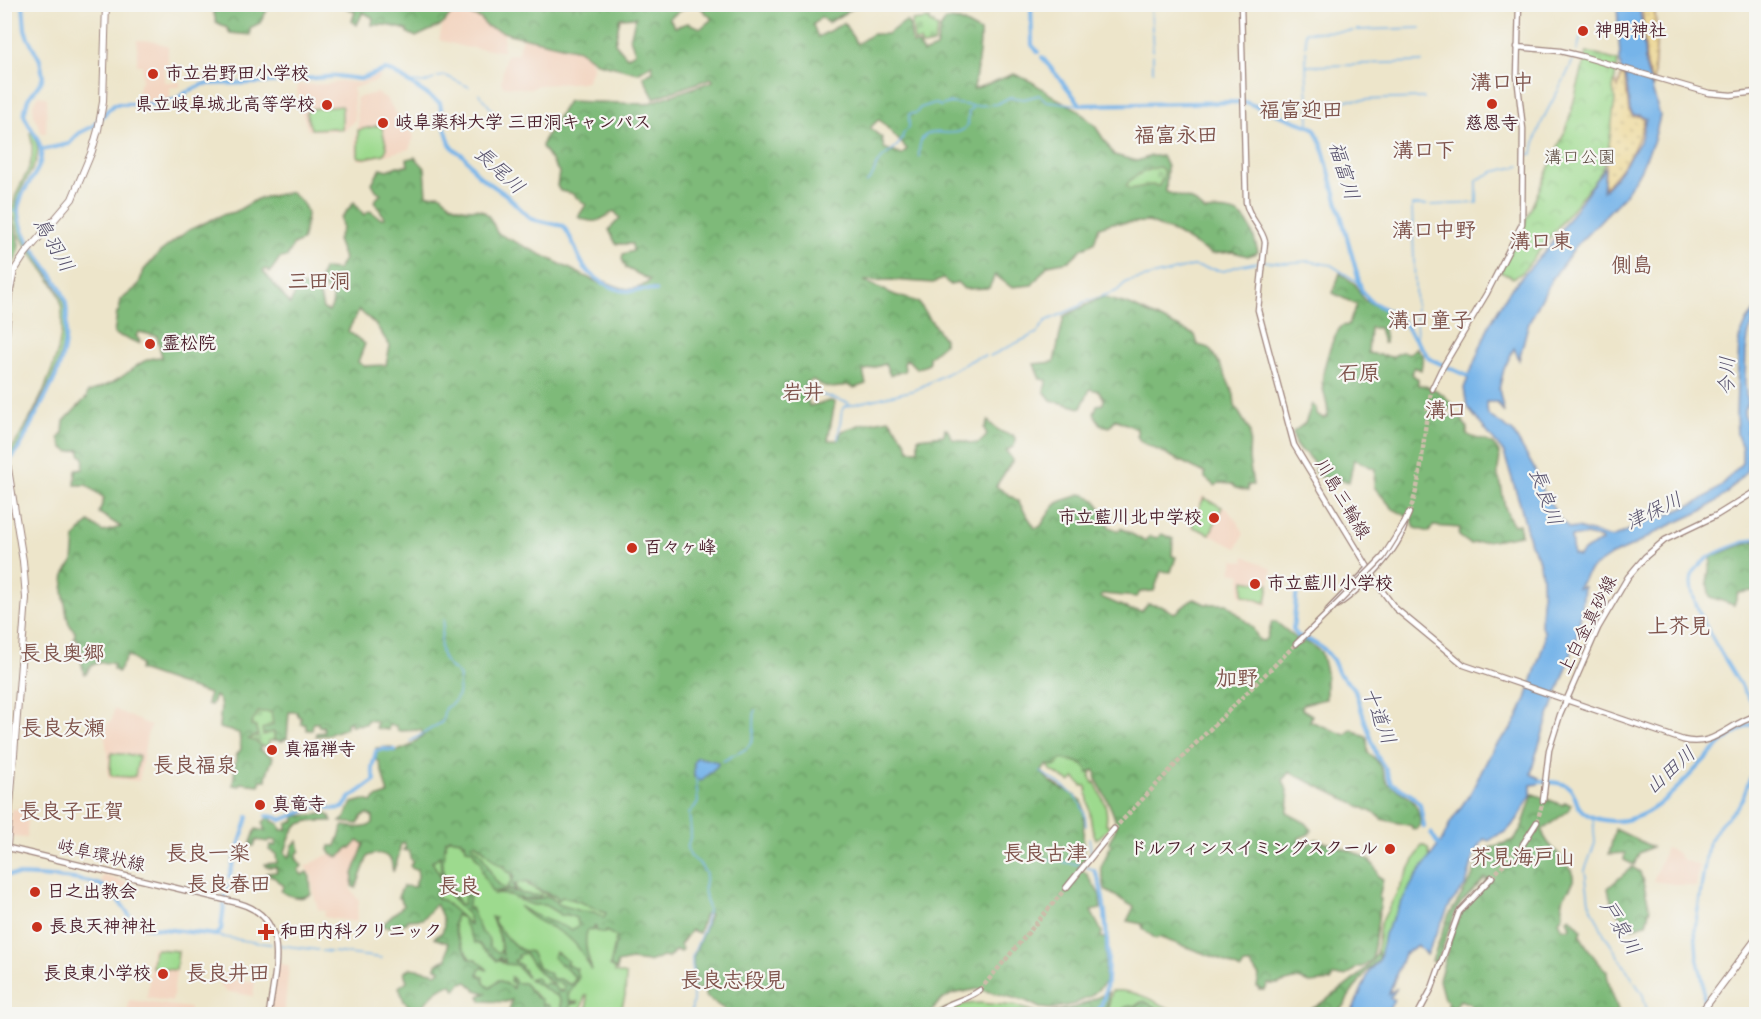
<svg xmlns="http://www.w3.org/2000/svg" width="1761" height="1019" viewBox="0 0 1761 1019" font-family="Mynerve,'Klee One',sans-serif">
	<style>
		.built { fill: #f3d4bf }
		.grass { fill: #9dda8e; stroke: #747c5c; stroke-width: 1.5 }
		.forest { fill: url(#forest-crowns); stroke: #646c52; stroke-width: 1.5; fill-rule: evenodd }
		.sand { fill: url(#sand-dots); stroke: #9c7c64; stroke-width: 1.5 }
		.cemetery { fill: url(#cemetery-stones); stroke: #747c5c; stroke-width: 1.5 }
		.park { fill: url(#park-crowns); stroke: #747c5c; stroke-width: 1.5 }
		.water { fill: #76b4e9; stroke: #606a8a; stroke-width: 1.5; fill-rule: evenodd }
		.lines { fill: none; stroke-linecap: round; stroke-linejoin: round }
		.stream { stroke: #76b4e9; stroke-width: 1.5 }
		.canal { stroke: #76b4e9; stroke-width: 3 }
		.river { stroke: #76b4e9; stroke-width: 4 }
		.major-tunnel { stroke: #ccbdaa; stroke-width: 4.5; stroke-dasharray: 4.5 2; stroke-linecap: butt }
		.major-casing { stroke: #9c827a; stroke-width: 7 }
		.highway-casing { stroke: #9c827a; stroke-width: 8 }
		.major { stroke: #fff; stroke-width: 4.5 }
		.highway { stroke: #fff; stroke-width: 6 }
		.major-bridge-casing { stroke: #9c827a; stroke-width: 7; stroke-linecap: butt }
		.major-bridge { stroke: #fff; stroke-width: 4.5 }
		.poi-dot { fill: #c8321e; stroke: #f6f6f2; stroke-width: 2 }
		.labels { text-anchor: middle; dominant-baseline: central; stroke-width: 4.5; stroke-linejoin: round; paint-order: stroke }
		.poi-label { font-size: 18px; font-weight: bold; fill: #4a1f2b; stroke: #f6f6f2; text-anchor: start }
		.park-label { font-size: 18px; fill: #5f4e44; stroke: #f6f6f2 }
		.street-label { font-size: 18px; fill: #4a1f2b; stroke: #f6f6f2 }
		.water-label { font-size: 20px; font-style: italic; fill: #59536e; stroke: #f6f6f2 }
		.quarter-label { font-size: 21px; font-weight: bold; fill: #7f544c; stroke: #f6f6f2 }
	</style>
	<defs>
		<pattern id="forest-crowns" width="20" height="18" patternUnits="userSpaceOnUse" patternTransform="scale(1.5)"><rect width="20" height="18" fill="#7eba79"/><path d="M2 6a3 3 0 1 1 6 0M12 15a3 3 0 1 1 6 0" fill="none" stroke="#699763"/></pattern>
		<pattern id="sand-dots" width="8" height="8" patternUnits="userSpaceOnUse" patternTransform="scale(1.5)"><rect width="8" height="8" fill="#eeda9e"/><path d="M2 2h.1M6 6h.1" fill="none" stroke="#cebb88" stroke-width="1.8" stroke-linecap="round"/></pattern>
		<pattern id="cemetery-stones" width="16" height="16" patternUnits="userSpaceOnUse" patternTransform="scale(1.5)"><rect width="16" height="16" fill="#9dda8e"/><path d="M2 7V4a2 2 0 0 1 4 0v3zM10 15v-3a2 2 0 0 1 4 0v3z" fill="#89bb7b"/></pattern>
		<pattern id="park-crowns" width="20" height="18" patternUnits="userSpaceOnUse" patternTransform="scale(1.5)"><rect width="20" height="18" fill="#9dda8e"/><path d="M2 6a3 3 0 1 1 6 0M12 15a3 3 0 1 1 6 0" fill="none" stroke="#89bb7b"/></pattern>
	</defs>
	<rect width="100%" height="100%" fill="#f6f6f2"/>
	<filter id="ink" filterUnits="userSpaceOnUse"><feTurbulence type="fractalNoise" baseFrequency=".0167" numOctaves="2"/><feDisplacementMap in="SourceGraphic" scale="12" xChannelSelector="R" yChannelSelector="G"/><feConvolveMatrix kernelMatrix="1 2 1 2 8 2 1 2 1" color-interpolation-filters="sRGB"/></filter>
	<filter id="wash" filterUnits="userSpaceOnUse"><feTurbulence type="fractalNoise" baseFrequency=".008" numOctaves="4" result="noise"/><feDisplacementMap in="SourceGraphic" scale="24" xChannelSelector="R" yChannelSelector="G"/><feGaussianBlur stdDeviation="1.35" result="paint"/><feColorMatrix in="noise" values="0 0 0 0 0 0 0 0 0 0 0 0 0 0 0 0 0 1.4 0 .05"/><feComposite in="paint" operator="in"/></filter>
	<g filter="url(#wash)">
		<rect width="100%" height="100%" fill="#ede5ca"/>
		<path class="built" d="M 456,10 L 480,19 L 486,26 L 504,33 L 503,51 L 464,47 L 439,40 L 442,27 Z
			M 522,38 L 588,53 L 593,69 L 586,82 L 538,85 L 531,89 L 503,86 L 501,82 L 506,55 L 517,54 Z
			M 137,40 L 155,41 L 168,47 L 168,66 L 164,67 L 164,82 L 180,82 L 180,87 L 170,87 L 170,99 L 157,101 L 135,101 L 140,82 L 142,82 L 142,65 L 137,65 Z
			M 379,75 L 381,76 L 376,81 L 353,88 L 355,120 L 344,131 L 308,130 L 302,113 L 299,112 L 297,85 L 329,84 L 340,81 L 359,83 Z
			M 376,93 L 386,98 L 396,113 L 406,118 L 414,137 L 409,149 L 363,160 L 357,159 L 355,140 L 358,128 L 356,98 Z
			M 39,95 L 47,98 L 46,133 L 41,133 L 34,115 L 33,104 Z
			M 1202,496 L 1228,510 L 1238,523 L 1244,533 L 1237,548 L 1190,526 Z
			M 1245,556 L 1272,569 L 1267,606 L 1239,595 L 1242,574 L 1231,572 L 1234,560 L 1244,562 Z
			M 114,709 L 151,726 L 147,735 L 139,781 L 108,778 L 108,751 L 107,751 L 104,731 L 108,723 L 112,720 Z
			M 22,804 L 28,804 L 27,838 L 11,837 L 11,809 L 18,809 Z
			M 358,841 L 364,844 L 350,888 L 359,901 L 356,922 L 324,917 L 325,911 L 318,909 L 314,895 L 312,876 L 305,867 L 327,855 L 338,857 L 347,848 Z
			M 1666,848 L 1676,852 L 1682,859 L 1699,866 L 1696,887 L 1653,881 Z
			M 103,875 L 129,883 L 132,890 L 131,900 L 119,898 L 101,882 Z
			M 152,947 L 179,951 L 172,1002 L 147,998 Z
			M 279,963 L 289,966 L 284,1014 L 273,1014 L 271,1012 L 276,966 Z
			M 221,978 L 255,982 L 253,996 L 224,991 L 224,988 L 220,987 Z
			M 129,1000 L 190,1008 L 189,1014 L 127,1014 Z"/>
		<path class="grass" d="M 342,106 L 342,130 L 334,128 L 311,129 L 306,113 L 309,109 Z
			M 381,125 L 387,148 L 384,154 L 365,158 L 358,157 L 358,130 Z
			M 32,132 C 51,163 15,181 17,209 C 18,242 46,265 60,293 C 66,305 66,315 65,328 C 62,364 49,383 34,414 C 27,428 20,445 10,457 L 9,453 C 34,417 80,330 55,287 C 41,265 18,242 14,216 C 9,183 41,175 30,133 Z
			M 1204,498 L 1222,507 L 1210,534 L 1193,527 L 1192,523 Z
			M 1244,580 L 1269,584 L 1266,603 L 1243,595 Z
			M 111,753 L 139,756 L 135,776 L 130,777 L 112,776 L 110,773 Z
			M 1061,759 C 1072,761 1085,761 1088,773 L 1092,771 L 1090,777 L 1093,783 L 1095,782 C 1102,798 1109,806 1106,824 L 1110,826 L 1101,836 L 1096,839 L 1092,828 L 1086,786 L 1082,786 L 1075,778 L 1070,782 L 1052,771 L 1047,765 L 1056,766 Z
			M 450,838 L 461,840 L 467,847 L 476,849 L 471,845 L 474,843 C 485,849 492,859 503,867 L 503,865 L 505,866 L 505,870 L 513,874 L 512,880 L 516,887 L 517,882 L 528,883 L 528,885 L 543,893 L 557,897 L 557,901 L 562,897 C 578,899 590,907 606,913 L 604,919 L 593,920 L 588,924 L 613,934 L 617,938 L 610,966 L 615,968 L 615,972 L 626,975 L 625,996 L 620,1014 L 587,1014 L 587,995 L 585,996 L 580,1014 L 568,1014 L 571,1004 L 579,1002 L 570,1002 L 569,997 L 566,1000 L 561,990 L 555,991 L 546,984 L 542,985 L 537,979 L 530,978 L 560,998 L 562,1014 L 553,1014 L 548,1005 L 543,1005 C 539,996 529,990 523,983 L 516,983 L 513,978 L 511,978 L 510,981 L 514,983 L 513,988 L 498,980 L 495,986 L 490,989 L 484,983 L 483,977 L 477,974 L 479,969 L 483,968 L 487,970 L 477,960 L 470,959 C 463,946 449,930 456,915 L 446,907 L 446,903 L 438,899 L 435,894 L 440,885 L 444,885 L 452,891 C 450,884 447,881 439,879 L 432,862 L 433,859 L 440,856 L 443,874 L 443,850 L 446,840 Z
			M 1422,845 L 1428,848 L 1430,859 L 1384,934 L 1380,959 L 1377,951 L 1380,925 Z
			M 157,949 L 178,951 L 176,970 L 152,968 L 154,951 Z
			M 1112,991 C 1137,989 1159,1004 1180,1014 L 1167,1014 L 1141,1002 C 1134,1008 1124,1008 1116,1014 L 1107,1012 Z
			M 979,1003 L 1016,1006 L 1035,1012 L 937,1014 C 948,1005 964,1004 979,1003 Z"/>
		<path class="forest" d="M 212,5 L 212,4 L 270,5 L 260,23 L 250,28 L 250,35 L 230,33 L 227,28 L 216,22 Z
			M 345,5 L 690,5 L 669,18 L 675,27 L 688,23 L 701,28 L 712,19 L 698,5 L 858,5 L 828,23 L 821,17 L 813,25 L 818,37 L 844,23 L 857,44 L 872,34 L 887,34 L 906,21 L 910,26 L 912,44 L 919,44 L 923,53 L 936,48 L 940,29 L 946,20 L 960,21 L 980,32 C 981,51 976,69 974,89 L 1014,74 L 1032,82 L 1056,98 L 1077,109 L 1095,126 L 1114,155 L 1137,161 L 1151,156 L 1162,156 L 1167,167 L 1166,192 L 1192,200 L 1205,211 C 1242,207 1249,217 1258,252 L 1248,256 L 1233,252 L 1211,254 L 1176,233 L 1149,222 L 1112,223 L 1099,227 L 1094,243 L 1083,248 L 1069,261 L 1048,265 L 1032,285 L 1011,287 L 995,275 L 989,288 L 964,289 L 957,282 L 951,285 L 943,279 L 933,283 L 892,280 L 864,281 L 895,295 L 918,302 L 944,339 L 944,344 L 929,357 L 929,364 L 917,369 L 907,359 L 904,363 L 905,371 L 890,375 L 885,364 L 863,371 L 866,384 L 854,388 L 847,385 C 833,390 825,388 813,380 L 805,383 L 809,406 L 830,401 L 835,402 L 828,440 L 838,440 L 842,431 L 862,424 L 889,419 L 905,440 L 909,450 L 918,450 L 918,438 L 944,435 L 945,428 L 947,429 L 952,439 C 969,440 975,451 987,435 L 984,428 L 988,421 C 994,428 1004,435 1013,435 L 1016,440 L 1014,446 L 1006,451 L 1013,460 L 996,486 L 1018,501 L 1035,528 L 1040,527 C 1046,519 1052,504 1062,501 C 1069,498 1073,499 1080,494 C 1098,495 1104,513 1109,527 L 1119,531 L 1121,528 L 1144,541 L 1150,536 L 1157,538 L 1162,534 L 1173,539 L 1172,556 L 1176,557 L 1171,572 L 1161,571 L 1154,591 L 1140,592 L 1137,597 L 1102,594 L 1101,597 L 1131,610 L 1142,611 L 1148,604 L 1161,606 L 1174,613 C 1182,610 1186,602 1195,599 L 1205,604 L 1227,604 L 1252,627 L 1259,640 L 1263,641 L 1267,638 L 1272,622 L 1276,622 L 1297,639 L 1295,641 L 1299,645 L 1305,641 L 1321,652 L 1326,672 L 1326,699 L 1303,704 L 1302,709 L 1312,715 L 1310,721 L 1345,735 L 1352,729 L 1367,738 L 1368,753 C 1381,761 1382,771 1387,783 C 1407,797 1420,799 1420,825 L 1416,830 L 1412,829 L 1412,826 L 1381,819 L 1378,815 L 1289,772 L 1283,780 C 1288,791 1291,801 1287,813 L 1306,823 L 1312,830 L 1309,834 L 1299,838 L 1299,842 L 1307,845 L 1316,839 C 1335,848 1376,852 1378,876 L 1383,879 L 1379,898 L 1381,899 L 1372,960 L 1362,967 L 1358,967 C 1348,974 1347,978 1333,976 L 1331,981 L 1310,983 L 1298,979 L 1278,984 L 1268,984 L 1265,990 L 1259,990 L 1260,988 L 1257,987 L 1259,976 L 1250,965 L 1244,965 L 1241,970 L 1217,958 L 1158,937 L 1156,939 L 1143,929 L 1142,924 L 1127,921 L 1134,907 L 1105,890 L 1101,867 L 1111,845 L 1109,841 C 1112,836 1115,832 1116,828 C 1118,817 1101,788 1095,777 L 1097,774 L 1094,770 L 1088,773 C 1085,761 1072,761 1061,759 L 1055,766 L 1047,765 L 1042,771 C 1047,785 1071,790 1082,801 C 1088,821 1079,840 1085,859 L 1079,868 L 1086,873 L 1100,895 L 1101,909 L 1091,911 L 1102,932 L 1101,937 L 1106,939 L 1105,983 L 1091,996 L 1075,1004 L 1050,1009 L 1040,1008 L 1026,1001 L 978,989 L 952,994 L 940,1001 L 930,1013 L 924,1014 L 725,1014 L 725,1010 L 705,996 L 705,988 L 694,990 L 693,958 L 710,914 L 705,914 L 699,933 L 691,930 L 680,945 L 682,949 L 681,952 L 676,950 L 668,958 L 663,957 L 648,962 L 631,960 L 617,963 L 617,970 L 610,966 L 615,944 L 617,943 L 615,941 L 617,937 L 606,931 L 605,933 L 596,931 L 596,927 L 594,926 L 594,930 L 588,929 C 582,942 589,959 592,970 C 585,959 581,948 570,939 C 554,926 533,922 519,906 C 535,918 554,921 571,930 L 579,926 L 576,918 L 568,915 L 561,915 L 545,905 L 533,905 L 519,900 L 521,898 L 515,898 L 511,895 L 493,894 L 510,891 L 531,895 L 541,895 L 538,898 L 521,899 L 535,900 L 546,896 L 552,898 L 558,904 L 580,911 L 594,912 L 604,917 L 603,919 L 606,913 C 589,907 579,899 562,897 L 558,901 L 557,897 L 536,889 L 527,882 L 516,883 L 515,888 L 520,891 L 515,889 L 513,883 L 515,891 L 510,889 L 492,892 L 482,872 L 481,862 L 475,856 L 473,850 L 466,849 L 465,842 L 462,843 L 461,840 L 450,838 L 446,840 C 445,852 440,865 445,878 L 441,874 L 440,856 L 432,862 L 440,875 L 440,880 L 448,879 L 448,882 L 451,882 L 456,895 L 453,896 L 455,898 L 453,899 L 450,895 L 453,892 L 442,885 L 438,887 L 435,894 L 438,899 L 443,900 L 463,918 L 456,915 C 449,930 463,946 470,959 L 476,959 L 488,970 L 482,968 L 479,970 L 478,975 L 483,977 L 484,983 L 490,988 L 499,980 L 513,988 L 514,983 L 510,981 L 511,977 L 517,983 L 524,983 L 536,997 L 541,999 L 543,1005 L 548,1005 L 553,1014 L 508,1014 L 512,1000 L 506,1002 L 481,1001 L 479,996 L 486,993 L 476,990 L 467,982 L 461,983 L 455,990 L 452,984 C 434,988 427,1002 417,1013 L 405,1014 L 411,1008 L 404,1001 L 399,987 L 407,981 L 404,972 L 411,968 L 437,973 L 441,970 L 436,968 L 436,964 L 447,959 L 448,943 L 434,938 C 436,935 440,935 442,932 C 448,924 438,908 436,904 L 423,919 L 407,920 L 406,923 L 388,927 L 381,926 L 403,906 L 401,899 L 398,897 L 403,886 L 414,887 L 418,877 L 417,869 L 413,869 L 410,866 L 413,861 L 410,858 L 409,851 L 403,850 L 406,847 L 404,842 L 400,846 L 399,855 L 393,872 L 391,860 C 384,853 378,852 368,856 L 356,888 L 352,886 L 353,874 L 364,844 L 358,841 L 352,848 L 347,848 L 344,853 L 338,857 L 332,855 L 329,850 L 330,846 L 336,846 L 343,826 C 353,827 365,830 373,823 L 373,817 L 367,814 L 362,816 L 358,824 L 340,822 L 345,818 L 352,803 L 364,800 L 372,802 L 376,798 L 388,794 L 379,761 L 375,760 L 377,753 L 376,748 L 391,747 L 395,752 L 410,746 L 423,735 L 421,730 L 398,731 L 396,726 L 389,725 L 388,730 L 376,728 L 376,721 L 367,720 L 366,724 L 351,725 L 351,722 L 346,723 L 346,728 L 327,735 L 316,736 L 316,733 L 325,732 L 323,726 L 319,727 L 318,723 L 313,723 L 312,730 L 307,730 L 305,724 L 301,724 L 301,717 L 298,716 L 297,712 L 289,712 L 287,739 L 284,739 L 283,741 L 274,740 L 274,732 L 263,735 L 256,718 L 251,725 L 256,727 L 258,736 L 249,739 L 257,742 L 261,746 L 260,750 L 273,757 C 271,766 266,771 266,780 L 261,780 L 259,785 L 240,783 L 240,786 L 233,785 L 236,756 L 241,749 L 239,733 L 219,728 C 219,717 225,702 215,696 L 211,705 L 207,704 L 209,694 L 139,670 L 140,665 L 128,655 L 118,672 L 113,669 L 114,664 C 102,661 90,662 86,674 L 84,674 L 80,655 L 83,653 L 77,638 L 74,639 L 75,632 L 69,624 L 67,616 L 63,591 L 65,573 L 73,562 L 75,537 L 89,522 L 103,532 L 121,527 L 99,513 L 104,498 L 86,485 L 75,485 L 76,470 L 83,469 L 84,458 L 80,454 L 80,449 L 70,452 L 63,448 L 59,438 L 63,433 L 64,421 L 87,397 L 87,393 C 96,389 106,386 115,381 C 132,372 141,357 162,357 L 157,336 L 139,332 L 136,336 L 140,341 L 139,343 L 114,334 L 117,312 L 119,311 L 121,300 L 138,286 L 144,270 L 160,252 L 189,230 L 222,215 L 235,212 L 257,199 L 290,192 C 314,209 307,217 302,241 L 293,245 L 287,257 L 280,258 L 270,272 L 266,269 L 263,271 L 290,304 L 299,285 C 319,289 319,289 323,309 L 329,311 C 338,298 329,292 319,283 L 323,269 L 338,270 L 344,259 L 337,240 L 342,229 L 341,218 L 354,202 L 364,215 L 370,211 L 380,218 L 385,218 L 374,201 L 381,194 L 376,190 L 372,183 L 381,168 L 388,170 L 397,166 L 408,166 L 407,159 L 415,157 L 425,168 L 427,195 L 440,194 C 444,197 448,202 451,204 C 472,217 483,195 497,233 L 601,284 L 604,281 C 619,288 637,295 650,280 L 626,268 L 622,259 L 623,254 L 633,251 L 632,244 L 616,244 L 609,230 L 620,218 L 614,211 C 599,221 596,225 578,217 L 586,205 L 571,193 L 560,191 L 557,186 L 559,172 L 542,147 L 543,141 L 568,101 L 646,104 L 713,81 L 712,78 L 654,98 L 643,76 L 653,71 L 652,64 L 638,73 L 598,63 L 579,50 L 509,34 L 486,26 L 481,19 L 458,9 L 454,11 L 442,25 L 416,37 L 408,33 L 407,30 C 394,26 384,24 372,25 L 373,18 L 363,12 L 357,25 L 352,21 L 355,12 L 345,7 ZM 636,17 L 630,38 L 635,52 L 627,57 L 615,43 L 620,18 ZM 879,119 L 907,149 L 902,155 L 884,148 L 882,138 L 870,128 ZM 359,310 L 376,325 L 390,346 L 386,365 L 364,366 L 358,362 L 365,344 L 348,331 ZM 475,843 C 485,848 497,868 505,866 L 505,870 L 513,874 L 514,877 L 511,877 L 513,879 L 506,889 C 487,880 490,855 471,845 Z
			M 5,204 C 9,218 21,235 19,250 C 18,259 7,270 5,280 Z
			M 1340,273 L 1355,284 L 1364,300 L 1387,311 L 1392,318 L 1384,328 L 1385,343 L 1383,343 L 1379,328 L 1370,328 L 1368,353 L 1392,357 L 1401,352 L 1410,353 L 1416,348 L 1423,356 L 1421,370 L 1414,367 L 1411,374 L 1418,379 L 1418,385 C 1433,386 1443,393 1452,404 L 1451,408 L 1443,413 L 1446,416 L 1460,416 L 1467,428 L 1467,434 C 1476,441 1489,438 1496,448 C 1504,458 1496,465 1498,476 C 1498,479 1501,482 1501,485 C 1504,500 1504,512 1514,525 L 1519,524 L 1521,535 L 1470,544 L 1459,536 L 1460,528 L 1433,526 L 1429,532 L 1415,528 L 1411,518 L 1393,509 L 1374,487 L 1375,469 L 1354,459 L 1349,482 L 1317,476 L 1314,470 L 1317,467 L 1304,452 L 1300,451 L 1295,444 L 1293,432 L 1305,423 L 1312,404 L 1316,408 L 1317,414 L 1323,418 L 1328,416 C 1328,402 1325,400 1323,388 C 1320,375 1332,335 1342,326 L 1348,325 L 1357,305 L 1333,293 Z
			M 1102,297 L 1130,305 L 1195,335 L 1198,345 L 1209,348 L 1221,366 L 1234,395 L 1235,406 L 1250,431 L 1249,459 L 1253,485 L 1248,485 L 1248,491 L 1236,488 L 1232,484 L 1219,483 L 1215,486 L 1205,478 L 1205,473 L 1141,442 L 1137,436 L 1137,429 L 1115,419 L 1110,427 L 1101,425 L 1094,414 L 1097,405 L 1103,404 L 1104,399 L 1099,391 L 1090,389 L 1081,408 L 1051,400 L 1044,391 L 1047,380 L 1040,379 L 1034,364 L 1054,362 L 1064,316 Z
			M 1756,540 L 1756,593 L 1753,591 L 1738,593 L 1734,605 L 1710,597 L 1707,582 L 1712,556 Z
			M 1533,794 L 1563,805 L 1565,802 L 1571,805 L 1568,811 L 1542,830 C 1546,849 1569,857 1573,876 C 1575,886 1565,892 1562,901 C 1561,906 1563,911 1563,915 L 1559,921 L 1562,928 L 1569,929 L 1570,927 L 1567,919 L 1570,917 L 1582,930 L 1580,936 C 1589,949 1594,960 1607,971 C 1607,987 1616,999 1619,1014 L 1470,1014 L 1473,1010 L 1470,1004 L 1460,1000 L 1454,1009 L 1448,1006 L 1448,1002 L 1444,999 L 1439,980 L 1453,931 L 1462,912 L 1488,879 L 1485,878 L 1462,902 L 1455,913 L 1437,963 L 1432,961 L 1448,917 L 1471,880 L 1480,857 L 1487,849 L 1514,840 L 1522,827 Z
			M 326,814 L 330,816 L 332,821 L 309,821 L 297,825 L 291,834 L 285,852 L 287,856 L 290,856 L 293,845 L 298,841 L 300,851 L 298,852 L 296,858 L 302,866 L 298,870 L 302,875 L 307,872 L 310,877 L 311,894 C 301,900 291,898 281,891 L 284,886 C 279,882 273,874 266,874 L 266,873 L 277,872 L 276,867 L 266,867 L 265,864 L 277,863 L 276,854 L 269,850 L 271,845 L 275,846 L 276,841 L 270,840 L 268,842 L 256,840 L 254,846 L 250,845 L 256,829 L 264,831 L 263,822 L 267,819 L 268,817 L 271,817 L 272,821 L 279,824 L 281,830 L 287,830 L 287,824 L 295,821 L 295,816 Z
			M 1615,829 L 1652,847 L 1639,853 L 1634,865 L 1624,860 L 1625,853 L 1609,854 Z
			M 1632,867 L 1640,872 L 1650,908 L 1646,924 L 1633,928 C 1617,915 1611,907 1608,888 Z
			M 465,892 L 470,898 L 467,909 L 471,908 L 481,932 C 487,936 490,938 489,946 L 499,953 L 501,950 L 503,956 L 499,935 L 491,917 L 495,918 L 494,922 C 499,929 515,948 522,950 C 525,951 528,951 531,952 L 539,968 L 550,974 L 553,979 L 560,979 L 571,985 L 575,980 L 574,976 L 553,957 L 556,952 L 568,961 L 566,964 L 573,968 L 577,968 L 576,971 L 579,977 L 568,995 L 570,1002 L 579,1003 L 571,1004 L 568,1014 L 562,1014 L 561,1001 L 557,995 L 553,994 L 529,979 L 535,977 L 542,985 L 548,983 L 555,986 L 556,990 L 563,992 L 565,986 L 558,982 L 553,984 C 544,977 537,970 531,962 C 528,959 527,956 525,953 L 518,955 L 519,958 L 514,961 L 522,966 L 521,968 L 524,969 L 527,977 L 516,965 L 505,964 L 505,959 L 503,959 L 503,963 L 501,962 L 500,957 L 498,960 L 500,961 L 497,961 C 492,954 483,951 479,944 L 475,943 L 463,921 L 464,919 L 470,925 L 469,916 L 454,901 L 457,898 L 459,904 L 464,904 Z
			M 1377,951 L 1380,959 L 1366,972 L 1347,999 L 1345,1005 L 1334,1014 L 1303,1014 C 1324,1002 1369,974 1377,951 Z
			M 1109,992 L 1107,1007 L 1102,1014 L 1076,1012 L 1045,1014 L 1077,1007 Z
			M 1144,1001 L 1165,1012 L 1167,1014 L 1107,1014 L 1116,1013 L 1130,1005 L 1136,1006 Z"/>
		<path class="sand" d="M 1642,5 L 1653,5 C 1660,32 1654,60 1653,88 L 1646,62 Z
			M 1622,73 L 1624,73 L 1629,111 L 1633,117 L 1639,116 L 1644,120 C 1637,149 1624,167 1603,189 L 1606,163 L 1602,150 L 1613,75 L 1618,88 Z"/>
		<path class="cemetery" d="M 930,19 L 930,23 L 934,23 L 934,26 L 938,28 L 934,44 L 922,46 L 920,41 L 914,42 L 912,21 Z
			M 1159,167 C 1169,172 1161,179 1159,186 L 1151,185 L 1130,189 L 1126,186 C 1131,176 1148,169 1159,167 Z
			M 258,712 L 271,712 L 273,725 L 262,729 L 263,735 L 274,732 L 274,740 L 269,741 L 268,746 L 261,746 L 257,742 L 249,739 L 258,735 L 256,727 L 251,725 Z"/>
		<path class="park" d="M 1587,52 L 1618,61 L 1613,89 L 1615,100 L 1608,152 L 1601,172 L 1522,273 L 1513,278 L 1500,272 L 1523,226 L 1563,136 L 1570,116 Z"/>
		<path class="water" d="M 1617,5 L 1639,5 L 1643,31 L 1642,38 L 1644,47 L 1645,64 L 1660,116 L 1654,140 L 1640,171 L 1624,196 L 1576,246 L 1552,279 L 1528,325 L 1519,360 L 1514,348 L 1504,369 L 1499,389 L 1504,413 L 1497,402 L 1486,402 L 1488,415 L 1513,432 L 1534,468 L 1543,491 L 1560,519 L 1569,529 L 1577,528 L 1612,538 L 1653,519 L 1660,518 L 1698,502 L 1720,487 L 1742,463 L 1742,448 L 1737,435 L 1736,414 L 1739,339 L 1747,321 L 1756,309 L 1756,316 L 1749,332 L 1746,351 L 1745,382 L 1747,404 L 1744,414 L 1748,425 L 1747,432 C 1755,433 1756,437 1756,444 L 1749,451 L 1747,471 L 1725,495 L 1704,510 L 1660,530 L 1633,546 L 1612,555 L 1591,569 L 1577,588 L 1584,587 C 1582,606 1581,624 1575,642 C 1562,687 1541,729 1531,774 L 1539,778 L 1538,784 L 1531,785 L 1531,795 L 1517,820 L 1506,832 L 1498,835 L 1489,841 L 1484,839 L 1474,855 L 1466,885 L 1451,903 L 1426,955 L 1418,945 L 1404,954 L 1389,994 L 1397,988 L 1390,998 L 1394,999 L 1387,1014 L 1351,1014 L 1370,970 L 1380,959 L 1384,934 L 1415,878 L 1443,839 L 1450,823 L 1471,792 L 1494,747 L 1512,728 L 1518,717 L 1526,699 L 1544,643 L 1544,631 L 1541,626 C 1541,601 1548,565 1530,544 L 1520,504 L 1504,453 L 1467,407 L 1464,388 L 1490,323 L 1510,290 L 1548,248 L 1605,167 L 1603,191 L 1616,177 L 1640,142 L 1646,119 L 1639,115 L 1633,115 L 1630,110 L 1625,71 L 1621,74 ZM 1586,535 L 1601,539 L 1602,541 L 1583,551 L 1579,556 L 1573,554 L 1571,537 Z
			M 697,757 L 718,762 L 718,765 L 701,781 L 694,777 L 694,762 Z"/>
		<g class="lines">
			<path class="stream" d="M 1151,4 L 1152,31
				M 4,23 L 7,22
				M 1356,30 L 1421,28
				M 1152,33 L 1153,51
				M 1306,46 L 1305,32 L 1353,31
				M 1306,50 L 1306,65
				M 4,51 L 8,74 L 7,86
				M 1577,51 L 1582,32
				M 1153,55 L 1153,71
				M 1357,64 L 1422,62
				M 437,77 L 446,76 L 469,87
				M 410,82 L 424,83 L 434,79
				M 479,94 L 493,111
				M 1358,100 L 1424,98
				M 1308,101 L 1306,66 L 1355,65
				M 1309,123 L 1308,101 L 1356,100
				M 1308,125 L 1308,124
				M 1525,154 L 1533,154 C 1537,118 1561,92 1573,60
				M 919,157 C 917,114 953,145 967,126 C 969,122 968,115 969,111 L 974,106 L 997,104 L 1010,97 L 1024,99 L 1039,95 L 1047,101 L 1081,105
				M 4,182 L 6,190
				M 866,183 C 877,174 872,171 878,163 C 885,153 903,146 903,134 L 909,128 L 909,114 L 916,113 L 920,108 L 935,103 L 940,106 L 950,103 L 974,106
				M 6,196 L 11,211 L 18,211
				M 1431,205 L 1477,203 L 1477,180 L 1493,172 L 1520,166
				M 1417,342 L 1412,205 L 1427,205
				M 990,356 L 1037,333 L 1046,321 L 1080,306 L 1082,303 L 1117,291 L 1126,282 L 1193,266 L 1224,271 L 1238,266 L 1262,261 L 1285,263 L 1309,261 L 1331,265 L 1356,281 L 1362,292
				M 806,384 L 822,395 L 849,403
				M 838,439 L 842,410 L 846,406 L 915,390 L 976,358 L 985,356
				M 411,741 L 442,722 L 445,708 C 461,699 458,694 460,676 C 457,672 453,670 449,666 C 435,653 442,637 444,620
				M 723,761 C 728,759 731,756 736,754 C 760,745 752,730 755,710
				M 1041,772 C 1064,788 1085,794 1086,826
				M 1593,817 L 1595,843 L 1585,870 L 1589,902 L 1604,934 L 1643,995 L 1648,1014
				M 1089,838 L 1091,852
				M 1032,857 L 1082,865
				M 1086,867 L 1094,870
				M 211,935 L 259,943
				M 261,943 L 271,944
				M 279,945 L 318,950
				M 322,951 L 330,952
				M 333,952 L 381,958
				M 691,1014 L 693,999 L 692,957 L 704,928 L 708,910 L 704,888 L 706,874 L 699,863 L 691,857 L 687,849 L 691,833 L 689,813 L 698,803 L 696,778"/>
			<path class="canal" d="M 1756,710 C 1743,687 1679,596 1693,574 C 1705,552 1735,546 1756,538
				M 1704,1014 L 1703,981 L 1697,957 L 1695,929 L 1708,844 L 1721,823 L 1738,807 L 1742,800 L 1756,761"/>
			<path class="river" d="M 1031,4 L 1032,45 L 1038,52
				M 1042,57 L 1081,105 L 1245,102 L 1314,128 L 1321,142 L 1362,292 L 1372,302 L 1399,317 L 1430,359 L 1472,378
				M 191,90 L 204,84 L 258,83 L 337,76 L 360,79 L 385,70 L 393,72 L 440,103 L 443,121 L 450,144 L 455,150 L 464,156 L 479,176 L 505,194 L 531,219 L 563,226 C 573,238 575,251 582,263 C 589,276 607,286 620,290 C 632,293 644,287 656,291
				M 41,150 L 69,144 L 79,133 L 93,126 L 114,104 L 157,104 L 175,100 L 187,92
				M 7,463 C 20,451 25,436 33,420 C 51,387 65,366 66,327 C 67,315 68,304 62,292 C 50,265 21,243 19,213 C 16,188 44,175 41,151 C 40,137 28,127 24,114 L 28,99 L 41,82 L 43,76 L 40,60 L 28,38 L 25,29 L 23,4
				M 1297,588 L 1293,630 L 1299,637 L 1309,640 L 1324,649 L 1333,660 L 1339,674 L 1354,688 L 1377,756 L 1385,768 L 1391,783 L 1410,794 L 1420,804 L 1424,827
				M 1533,781 C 1543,782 1561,781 1569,787 C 1574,792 1575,797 1577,803 C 1582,816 1599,820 1612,821 C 1673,823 1704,737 1756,723
				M 267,816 L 276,817 L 281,820 L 315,807 L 324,806 L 332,809 L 343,808 L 350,798 L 375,780 L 372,768 L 376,751 L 383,749 L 395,750
				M 1431,833 L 1441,849
				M 1094,870 C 1107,890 1111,974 1104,997 C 1103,1003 1099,1008 1097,1014
				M 4,875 C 24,875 88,877 104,887 C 114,893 122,905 129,915
				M 229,877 L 248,817
				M 225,897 L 227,885
				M 133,919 L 145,927 L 217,935 L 221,930 L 224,905
				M 1072,1014 L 1088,1014"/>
		</g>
	</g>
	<g filter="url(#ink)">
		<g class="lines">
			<path class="major-tunnel" d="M 1409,513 C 1426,470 1421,432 1432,389
				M 1537,822 L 1543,801
				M 1114,829 L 1199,740 L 1296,644
				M 1492,877 L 1523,844
				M 980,990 L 1066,888"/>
			<g class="major-casing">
				<path id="major" d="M 1241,4 L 1246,202 C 1248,218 1262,227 1265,242 L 1258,310 L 1294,445 L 1383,592 L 1395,608 L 1464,665 L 1683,740 C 1714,748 1729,723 1756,716
					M 1517,47 L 1560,51 L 1581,56 L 1709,93 L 1731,95 L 1756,92
					M 1432,389 L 1441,370 L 1487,293 L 1522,224 L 1523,129 L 1517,76 L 1519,4
					M 1405,522 L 1409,513
					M 1338,605 C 1359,590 1401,549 1405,523
					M 1328,610 L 1368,569
					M 1296,644 L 1331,610
					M 1543,801 L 1549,750 L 1560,715 L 1598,628 L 1628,577 L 1645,557 L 1665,540 L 1717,515 L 1756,491
					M 1523,844 L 1537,822
					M 4,847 L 238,903 C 293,918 274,972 269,1014
					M 1066,888 L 1114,829
					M 933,1014 C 947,1002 965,1001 980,990
					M 1418,1014 L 1432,988 L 1459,912 L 1492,877"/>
			</g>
			<g class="highway-casing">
				<path id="highway" d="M 4,363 L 9,295 L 14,271 L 25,254 L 72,199 L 92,151 L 98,130 L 103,102 L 106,4
					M 4,444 L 23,561 L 26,598 L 5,872
					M 1700,1014 L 1756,939"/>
			</g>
			<use href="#major" class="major"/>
			<use href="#highway" class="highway"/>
			<g class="major-bridge-casing">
				<path id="major-bridge" d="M 1328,613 L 1383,557 L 1405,522"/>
			</g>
			<use href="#major-bridge" class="major-bridge"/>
		</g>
	</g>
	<g class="poi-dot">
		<circle cx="1583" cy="31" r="6"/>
		<circle cx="153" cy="74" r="6"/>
		<circle cx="1492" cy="104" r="6"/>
		<circle cx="327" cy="105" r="6"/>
		<circle cx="383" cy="123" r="6"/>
		<circle cx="150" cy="344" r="6"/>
		<circle cx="1214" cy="518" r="6"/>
		<circle cx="632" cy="548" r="6"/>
		<circle cx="1255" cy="584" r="6"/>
		<circle cx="272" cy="750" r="6"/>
		<circle cx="260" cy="805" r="6"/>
		<circle cx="1390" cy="849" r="6"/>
		<circle cx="35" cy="892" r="6"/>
		<circle cx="37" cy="927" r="6"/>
		<path d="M263 923h6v6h6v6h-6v6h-6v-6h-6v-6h6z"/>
		<circle cx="163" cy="974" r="6"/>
	</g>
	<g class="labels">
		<g class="poi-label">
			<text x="1595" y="31">神明神社</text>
			<text x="165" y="74">市立岩野田小学校</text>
			<text x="315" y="105" text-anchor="end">県立岐阜城北高等学校</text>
			<text x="395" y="123">岐阜薬科大学 三田洞キャンパス</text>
			<text x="1492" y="124" text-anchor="middle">慈恩寺</text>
			<text x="162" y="344">霊松院</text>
			<text x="1202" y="518" text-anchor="end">市立藍川北中学校</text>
			<text x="644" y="548">百々ヶ峰</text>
			<text x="1267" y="584">市立藍川小学校</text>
			<text x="284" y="750">真福禅寺</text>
			<text x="272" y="805">真竜寺</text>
			<text x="1378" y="849" text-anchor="end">ドルフィンスイミングスクール</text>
			<text x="47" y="892">日之出教会</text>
			<text x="49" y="927">長良天神神社</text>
			<text x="280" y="932">和田内科クリニック</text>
			<text x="151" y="974" text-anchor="end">長良東小学校</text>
		</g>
		<g class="park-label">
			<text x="1580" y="158">溝口公園</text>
		</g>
		<g class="street-label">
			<text transform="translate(1342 499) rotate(59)">川島三輪線</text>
			<text transform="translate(1588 625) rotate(-63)">上白金真砂線</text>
			<text transform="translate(101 856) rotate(13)">岐阜環状線</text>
		</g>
		<g class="water-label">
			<text transform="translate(499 171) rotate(43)">長尾川</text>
			<text transform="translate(1343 171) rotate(73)">福富川</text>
			<text transform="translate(53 245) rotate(60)">鳥羽川</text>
			<text transform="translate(1728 376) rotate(-88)">今川</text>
			<text transform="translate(1545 497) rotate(70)">長良川</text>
			<text transform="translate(1654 512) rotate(-26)">津保川</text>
			<text transform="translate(1378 716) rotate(69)">十道川</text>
			<text transform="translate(1671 771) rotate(-42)">山田川</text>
			<text transform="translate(1620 928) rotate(60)">戸泉川</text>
		</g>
		<g class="quarter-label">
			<text x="1502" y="83">溝口中</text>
			<text x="1301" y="111">福富迎田</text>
			<text x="1176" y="136">福富永田</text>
			<text x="1424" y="151">溝口下</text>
			<text x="1434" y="231">溝口中野</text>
			<text x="1541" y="242">溝口東</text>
			<text x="1632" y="266">側島</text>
			<text x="319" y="282">三田洞</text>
			<text x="1430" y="321">溝口童子</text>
			<text x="1359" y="374">石原</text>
			<text x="803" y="393">岩井</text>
			<text x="1446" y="411">溝口</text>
			<text x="1679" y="627">上芥見</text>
			<text x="62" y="654">長良奥郷</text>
			<text x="1237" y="679">加野</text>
			<text x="63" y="729">長良友瀬</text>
			<text x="195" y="766">長良福泉</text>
			<text x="72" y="812">長良子正賀</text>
			<text x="208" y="854">長良一楽</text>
			<text x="1045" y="854">長良古津</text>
			<text x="1523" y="858">芥見海戸山</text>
			<text x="229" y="885">長良春田</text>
			<text x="459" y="887">長良</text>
			<text x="228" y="974">長良井田</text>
			<text x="733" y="981">長良志段見</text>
		</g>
	</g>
	<rect width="1761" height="1019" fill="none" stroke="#f6f6f2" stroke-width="24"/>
</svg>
